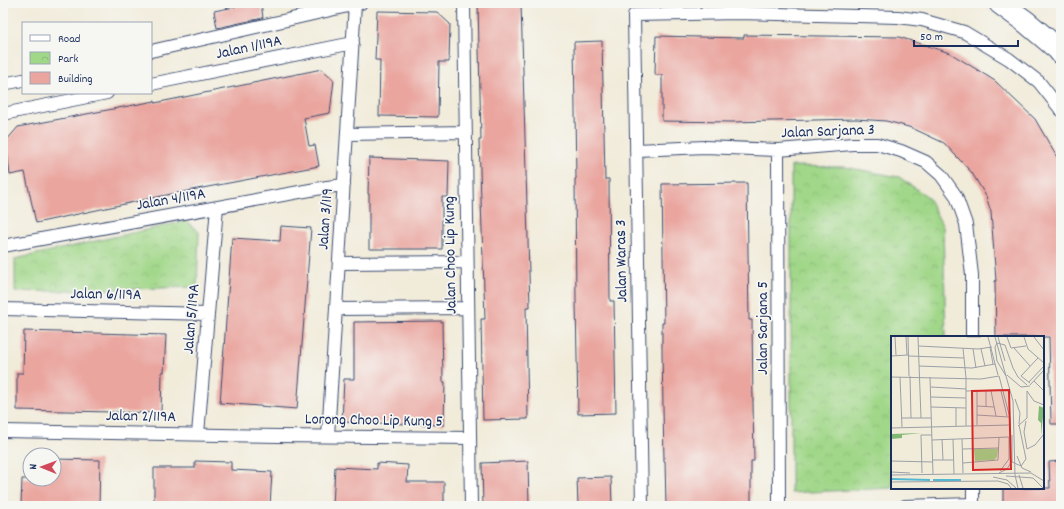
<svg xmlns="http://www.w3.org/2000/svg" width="1064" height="509" viewBox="0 0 1064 509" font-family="Dekko,sans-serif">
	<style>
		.park { fill: url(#park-crowns); stroke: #5e8373 }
		.building { fill: #eaa59f }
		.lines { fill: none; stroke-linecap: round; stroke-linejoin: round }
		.street-casing { stroke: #3b4b70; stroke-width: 14 }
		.highway-casing { stroke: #3b4b70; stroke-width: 24 }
		.street { stroke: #fff; stroke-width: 12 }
		.highway { stroke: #fff; stroke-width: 22 }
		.labels { text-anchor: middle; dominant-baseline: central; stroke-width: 3.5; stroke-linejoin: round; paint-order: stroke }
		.street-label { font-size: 16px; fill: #1b2f5e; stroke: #f6f6f2 }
		.inset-river { fill: none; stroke: #53b8d1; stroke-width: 2 }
		.inset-road { fill: none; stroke: #9ba0a8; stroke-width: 1 }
		.view { fill: #d62828; fill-opacity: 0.15; stroke: #d62828; stroke-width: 2 }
		.inset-edge { fill: none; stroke: #1b2f5e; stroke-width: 2 }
	</style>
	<defs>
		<pattern id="park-crowns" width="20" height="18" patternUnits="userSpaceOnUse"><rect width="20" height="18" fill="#a0d788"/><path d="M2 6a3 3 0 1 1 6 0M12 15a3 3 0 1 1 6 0" fill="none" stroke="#89b978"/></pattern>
	</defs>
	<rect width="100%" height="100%" fill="#f6f6f2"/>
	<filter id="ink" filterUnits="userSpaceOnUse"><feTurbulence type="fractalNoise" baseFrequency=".025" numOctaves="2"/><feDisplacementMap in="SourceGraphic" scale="8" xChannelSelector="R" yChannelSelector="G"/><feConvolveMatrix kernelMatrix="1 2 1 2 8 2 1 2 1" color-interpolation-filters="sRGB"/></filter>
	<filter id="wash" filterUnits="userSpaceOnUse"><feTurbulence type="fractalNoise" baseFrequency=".012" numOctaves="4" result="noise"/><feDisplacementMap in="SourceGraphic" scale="16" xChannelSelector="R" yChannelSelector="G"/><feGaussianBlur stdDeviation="0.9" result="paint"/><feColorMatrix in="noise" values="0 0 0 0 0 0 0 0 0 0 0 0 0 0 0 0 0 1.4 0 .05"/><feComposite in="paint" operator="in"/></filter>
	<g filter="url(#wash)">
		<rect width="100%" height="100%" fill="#f1ebd9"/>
		<path class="park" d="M 791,166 L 845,167 L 899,177 L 928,197 L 943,227 L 946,337 L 892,337 L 892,488 L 893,488 L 791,493 Z
			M 186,221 L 199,232 L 197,287 L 15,292 L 15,259 Z"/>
		<g id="blocks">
			<path class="building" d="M 255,3 L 261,3 L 263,18 L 217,28 L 214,11 Z
				M 478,3 L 521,3 L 530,307 L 526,307 L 528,419 L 483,420 L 481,319 L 485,319 L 479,140 L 481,140 Z
				M 377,11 L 437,12 L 450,24 L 449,62 L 439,62 L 438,117 L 379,116 L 380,60 L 375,60 Z
				M 744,35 L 899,37 L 950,53 L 976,69 L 995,81 L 1035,119 L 1058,159 L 1061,168 L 1061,424 L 1051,424 L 1049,337 L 996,337 L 995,281 L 996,281 L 991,212 L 986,196 L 972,173 L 944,143 L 912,128 L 898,124 L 886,121 L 856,119 L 731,122 L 662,121 L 662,75 L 655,75 L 656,36 L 744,38 Z
				M 602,41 L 605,179 L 609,179 L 610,301 L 614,301 L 616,413 L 578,414 L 576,302 L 575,179 L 576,179 L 574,42 Z
				M 322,69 L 334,80 L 330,113 L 304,118 L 309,146 L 315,145 L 319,166 L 176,193 L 36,223 L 25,172 L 10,175 L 6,141 L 18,127 L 155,101 L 155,103 Z
				M 369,158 L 449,161 L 448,197 L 442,197 L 442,249 L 369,249 L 369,194 L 368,194 Z
				M 747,183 L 749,320 L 752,320 L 753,404 L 754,461 L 751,461 L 751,506 L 666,506 L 665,461 L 664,461 L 662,351 L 662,323 L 664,323 L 662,184 Z
				M 281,226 L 311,228 L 297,409 L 220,403 L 232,238 L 280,241 Z
				M 442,321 L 443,382 L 445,382 L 444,425 L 342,422 L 344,379 L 354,379 L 354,322 Z
				M 24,331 L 166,335 L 164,372 L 162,372 L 161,413 L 17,410 L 17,373 L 23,373 Z
				M 54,459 L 100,460 L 99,506 L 21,506 L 22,479 L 54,479 Z
				M 195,461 L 231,462 L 231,470 L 272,472 L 270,506 L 154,506 L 154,468 L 195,468 Z
				M 528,461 L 529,506 L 483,506 L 482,463 Z
				M 1061,461 L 1061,506 L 1003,506 L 1003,488 L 1050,488 L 1049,462 Z
				M 377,463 L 408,465 L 407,482 L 444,482 L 444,506 L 333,506 L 335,467 L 377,469 Z
				M 611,477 L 612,506 L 578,506 L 577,478 Z"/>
		</g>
	</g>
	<g filter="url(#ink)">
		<use href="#blocks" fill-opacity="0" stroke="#3b4b70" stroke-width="1"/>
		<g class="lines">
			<g class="street-casing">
				<path id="street" d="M 464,3 L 471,506
					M 151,51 L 361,3
					M 3,84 L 23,80
					M 151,84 L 353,43
					M 3,114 L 107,93
					M 347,134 L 466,132
					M 636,150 L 705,147 L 778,150 L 853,144 L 877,144 L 901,151 L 926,162 L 941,175 L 956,196 L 966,224 L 972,275 L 972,337
					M 778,150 L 779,506
					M 3,246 L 327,187 L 344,185
					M 339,263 L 467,262
					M 3,309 L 208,314
					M 336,309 L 468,308
					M 3,431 L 278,436 L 470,438
					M 198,434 L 217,207
					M 328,436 L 355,4
					M 973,488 L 973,506
					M 642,506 L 634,15 L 739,13 L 898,17 L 922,20 L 964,32 L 1009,59 L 1039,82 L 1061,110
					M 905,506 L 973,504"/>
			</g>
			<g class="highway-casing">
				<path id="highway" d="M 1000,3 L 1026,22 L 1058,49 L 1061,53"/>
			</g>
			<use href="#street" class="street"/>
			<use href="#highway" class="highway"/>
		</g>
	</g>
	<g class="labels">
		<g class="street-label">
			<text transform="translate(249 48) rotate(-12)">Jalan 1/119A</text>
			<text transform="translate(828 132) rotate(-2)">Jalan Sarjana 3</text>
			<text transform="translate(171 200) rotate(-10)">Jalan 4/119A</text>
			<text transform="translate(326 219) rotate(-86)">Jalan 3/119</text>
			<text transform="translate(451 255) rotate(-91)">Jalan Choo Lip Kung</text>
			<text transform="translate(622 261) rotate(-91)">Jalan Waras 3</text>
			<text transform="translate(106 295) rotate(1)">Jalan 6/119A</text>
			<text transform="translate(192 319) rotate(-85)">Jalan 5/119A</text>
			<text transform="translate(763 328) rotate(-90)">Jalan Sarjana 5</text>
			<text transform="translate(141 417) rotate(1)">Jalan 2/119A</text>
			<text transform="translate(374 421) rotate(1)">Lorong Choo Lip Kung 5</text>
		</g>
	</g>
	<g transform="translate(891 336)">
		<rect width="153" height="153" fill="#f1ebd9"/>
		<path d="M 148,70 L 153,72 L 150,99 L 150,87 L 147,84 ZM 31,97 L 11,99 L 11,102 L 0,103 L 0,98 Z" fill="#80b874"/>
		<path d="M 83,113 L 107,113 L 106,121 L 103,124 L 84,125 Z" fill="#a0d788"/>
		<path class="inset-river" d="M 0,143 L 39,144M 42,144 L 70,144"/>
		<path class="inset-road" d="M 4,1 L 5,19M 15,1 L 16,19M 17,1 L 18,40M 27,1 L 30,82M 76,1 L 90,1M 97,1 L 107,39M 104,1 L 122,65 L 124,139 L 127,152M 107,1 L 114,25M 116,1 L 120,12 L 135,10M 133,1 L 137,13 L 153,27M 143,1 L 153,14M 28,10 L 87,13 L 101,11M 99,11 L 102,28M 72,12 L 75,42 L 75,90M 123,12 L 139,30M 82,13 L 85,32M 90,13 L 94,30M 0,20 L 17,19M 18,20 L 73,22M 28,30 L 81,32 L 104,28M 122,32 L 127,41 L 136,49M 116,39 L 130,51 L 139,50M 19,40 L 20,82M 115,40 L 106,25 L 104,11 L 106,7 L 114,9 L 122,32M 0,41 L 90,43 L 108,40 L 119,82 L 119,89 L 0,92M 9,41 L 11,91M 39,41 L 42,138M 143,45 L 153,55M 138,46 L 153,30M 139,47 L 130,40 L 147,22M 139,49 L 153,34M 40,51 L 75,53M 75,55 L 112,54M 86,55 L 86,89M 100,55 L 105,80M 110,55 L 116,80M 136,55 L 143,65 L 153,69M 40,61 L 75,62M 124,63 L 129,77 L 128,88M 86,70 L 103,71M 95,70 L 95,55M 40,71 L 75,72M 65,72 L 65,90M 86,79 L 118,81M 10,82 L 40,82M 135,85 L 133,96 L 136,113 L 144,109 L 153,98M 127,90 L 136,82 L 136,55M 121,99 L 121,126 L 130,130 L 135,123 L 128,89M 51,103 L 52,124M 62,103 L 63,138M 71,103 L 72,137M 41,104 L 118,101 L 118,123 L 109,135M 72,113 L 108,112M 82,113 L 82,127M 126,120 L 131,132 L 140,136M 42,124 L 62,124M 0,125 L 42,126M 72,127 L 107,124 L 108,102M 0,136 L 19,137M 31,137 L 30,99 L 41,99M 108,137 L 116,133 L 121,125M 0,139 L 140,137 L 153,145M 128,139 L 132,152M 115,140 L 142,142 L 152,152M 102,141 L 116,144 L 125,152M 0,146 L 107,145 L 117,148 L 120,152"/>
		<path class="view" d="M 118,54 L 120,133 L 82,134 L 81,55 Z"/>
		<rect width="153" height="153" class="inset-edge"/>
	</g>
	<rect width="1064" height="509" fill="none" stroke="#f6f6f2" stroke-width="16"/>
	<rect x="22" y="22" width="130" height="72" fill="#f6f6f2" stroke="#9ea6b7"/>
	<rect x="30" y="35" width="20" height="6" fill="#ffffff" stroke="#9ea6b7"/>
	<text x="58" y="42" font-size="12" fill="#1b2f5e">Road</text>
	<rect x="30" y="52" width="20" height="12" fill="url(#park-crowns)" stroke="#9ea6b7"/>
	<text x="58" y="62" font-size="12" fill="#1b2f5e">Park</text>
	<rect x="30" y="72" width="20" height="12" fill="#eaa59f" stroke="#9ea6b7"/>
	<text x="58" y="82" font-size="12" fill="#1b2f5e">Building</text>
	<g transform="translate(42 467) rotate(271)"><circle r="19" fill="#f6f6f2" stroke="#9ea6b7"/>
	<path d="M0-3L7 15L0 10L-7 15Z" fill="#d1495b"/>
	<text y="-6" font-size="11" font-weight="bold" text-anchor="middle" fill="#1b2f5e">N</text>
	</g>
	<path d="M914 40v6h104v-6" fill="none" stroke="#1b2f5e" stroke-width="2"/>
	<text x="920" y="40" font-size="12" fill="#1b2f5e" stroke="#f6f6f2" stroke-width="3" paint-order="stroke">50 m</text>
</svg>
